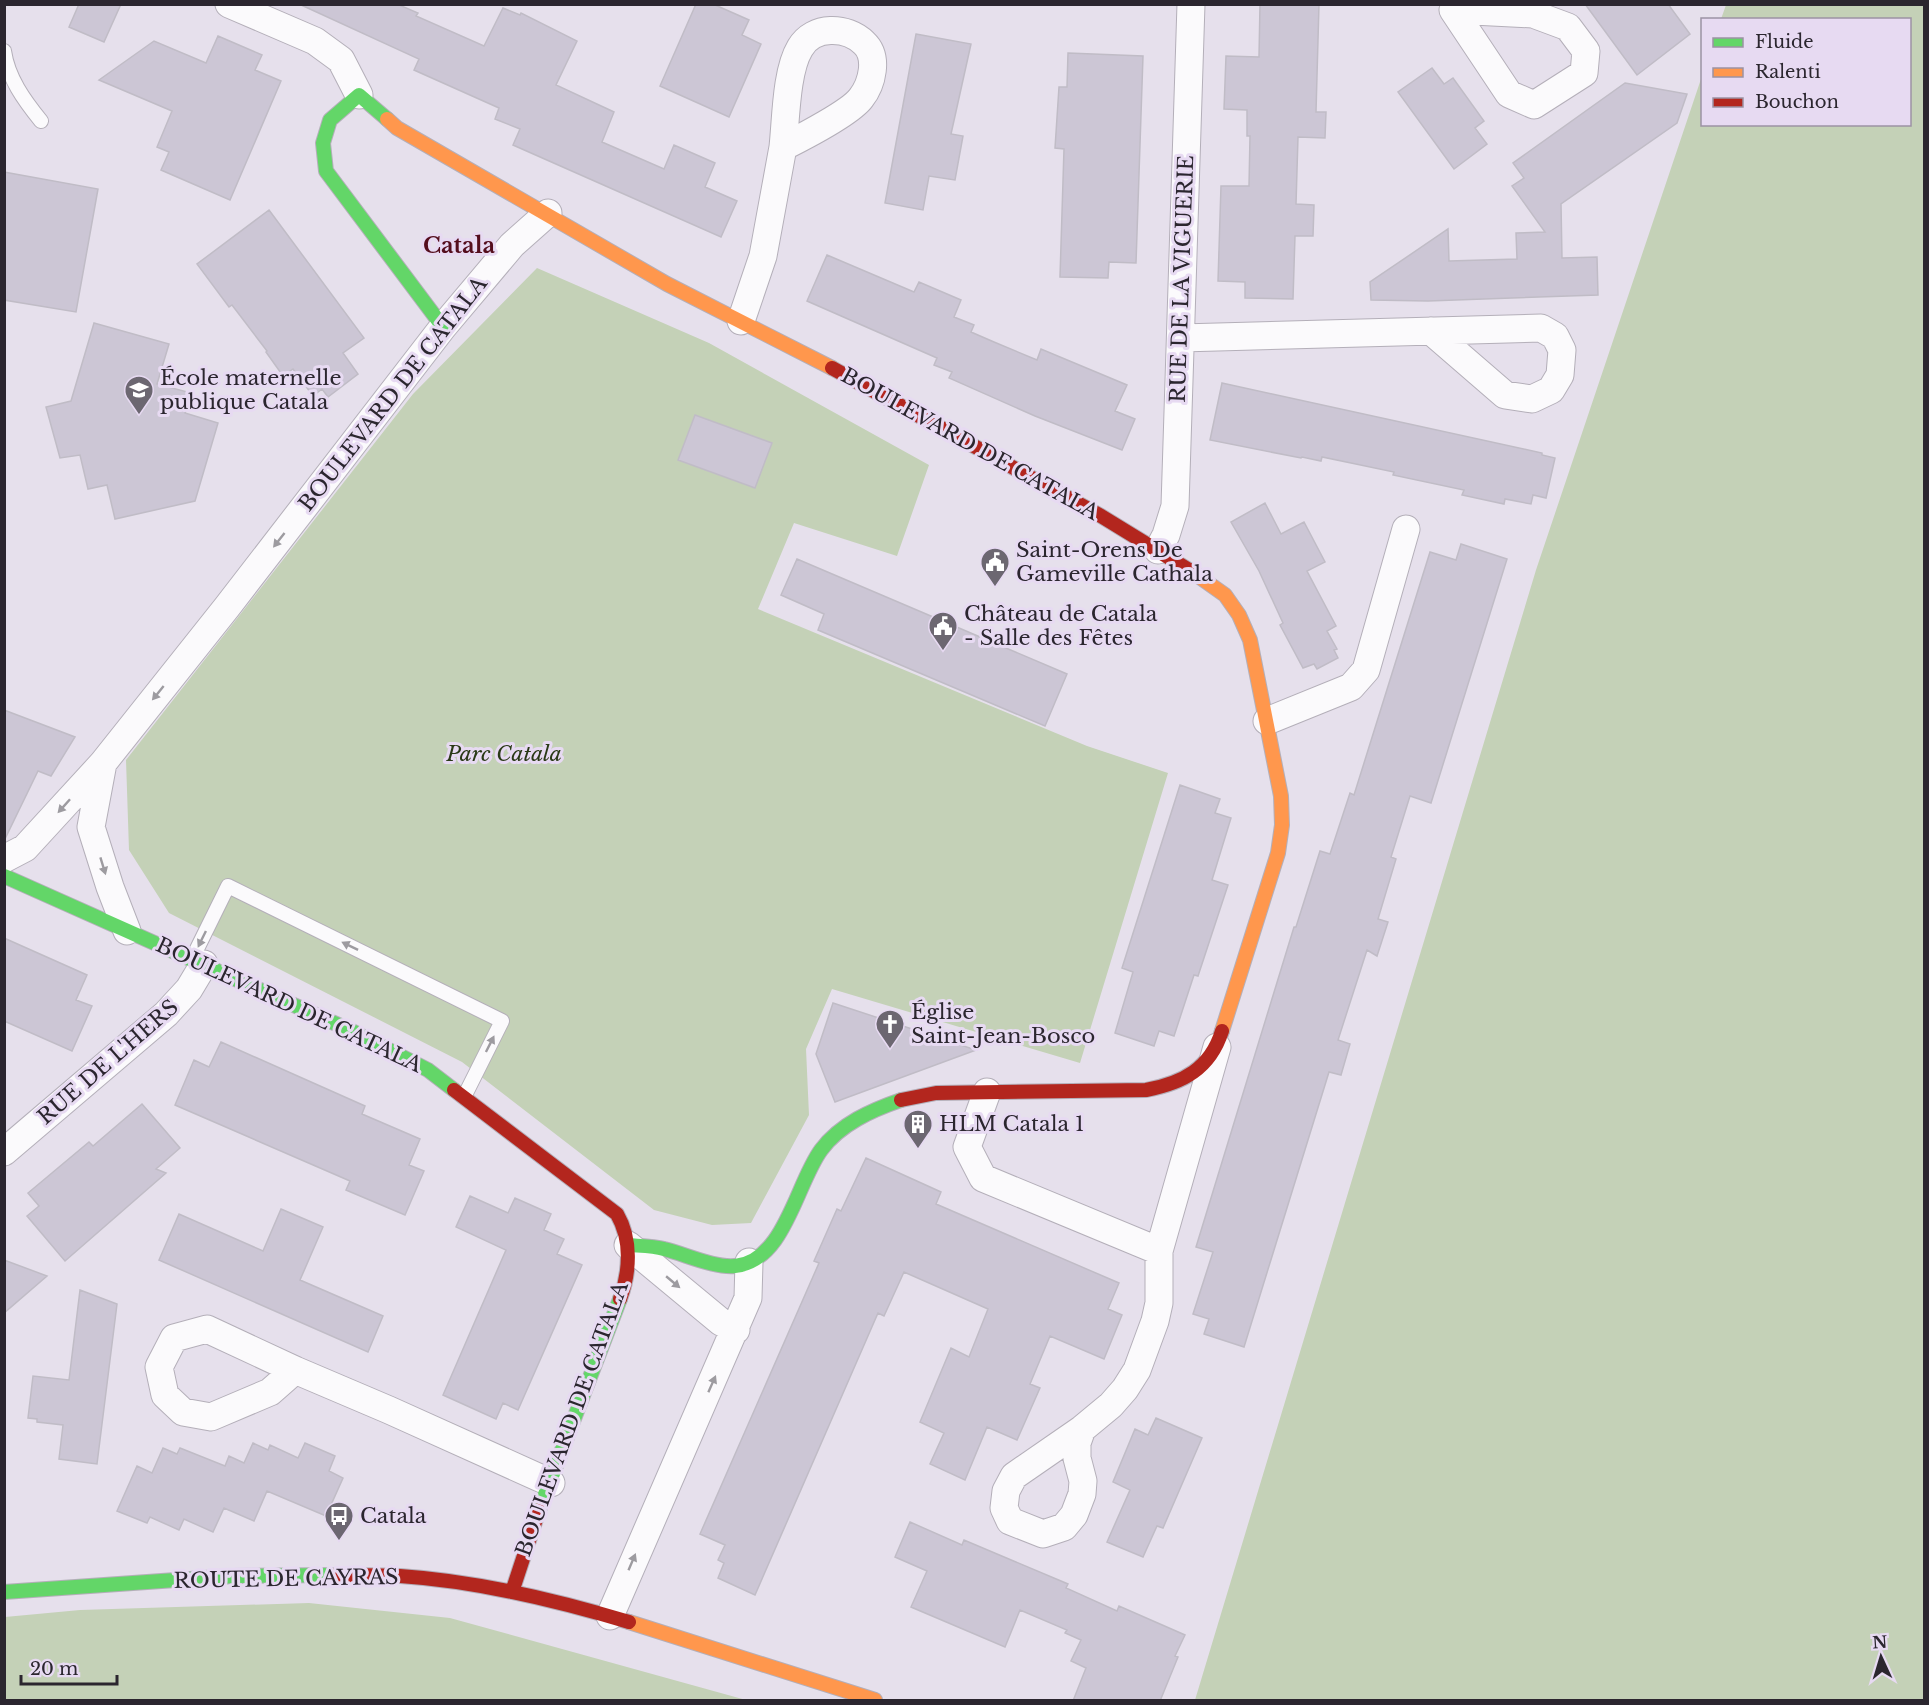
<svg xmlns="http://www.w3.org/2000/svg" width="1929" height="1705" viewBox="0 0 1929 1705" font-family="'Libre Baskerville',serif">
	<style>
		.green { fill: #c4d1b7 }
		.building { fill: #ccc6d5; stroke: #c0bcc6; stroke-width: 1.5 }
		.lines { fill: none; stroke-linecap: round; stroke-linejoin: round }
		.lane-casing { stroke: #b4afb9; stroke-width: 16 }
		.street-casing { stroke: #b4afb9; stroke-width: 29 }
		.fast-casing { stroke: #b4afb9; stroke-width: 16 }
		.slow-casing { stroke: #b4afb9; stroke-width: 16 }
		.jam-casing { stroke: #b4afb9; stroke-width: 16 }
		.lane { stroke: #fbfafc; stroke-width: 14 }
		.street { stroke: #fbfafc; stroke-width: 27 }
		.fast { stroke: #63d668; stroke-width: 14 }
		.slow { stroke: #ff974d; stroke-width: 14 }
		.jam { stroke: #b3261e; stroke-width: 14 }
		.oneway { fill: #9d9ba0 }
		.labels { text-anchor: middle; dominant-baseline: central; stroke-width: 6; stroke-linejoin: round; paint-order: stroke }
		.street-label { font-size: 21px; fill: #2b262f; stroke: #e7daf2 }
		.poi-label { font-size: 21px; fill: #2b262f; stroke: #e7daf2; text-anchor: start }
		.park-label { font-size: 21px; font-style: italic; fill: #293916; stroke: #e7daf2 }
		.neighbourhood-label { font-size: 22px; font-weight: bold; fill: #540e1d; stroke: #e7daf2 }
	</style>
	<rect width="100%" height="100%" fill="#e6e0ec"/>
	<path class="green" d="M 1726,5 L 1924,5 L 1924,1700 L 1195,1700 L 1536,570 L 1702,76 L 1702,124 L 1910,124 L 1910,20 L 1721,19 Z
		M 537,268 L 709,343 L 929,465 L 897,556 L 794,523 L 758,609 L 1087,746 L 1168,773 L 1080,1063 L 832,989 L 806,1049 L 809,1115 L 751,1223 L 712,1225 L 654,1210 L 462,1062 L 169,913 L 129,850 L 126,760 L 413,394 Z
		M 309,1603 L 450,1618 L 746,1700 L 5,1700 L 5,1617 L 80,1610 Z"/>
	<path class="building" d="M 79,4 L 121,4 L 104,42 L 69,27 Z
		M 299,4 L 397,4 L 418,13 L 416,16 L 484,46 L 503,8 L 520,15 L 521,13 L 577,41 L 556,85 L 614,112 L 602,142 L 664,169 L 674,145 L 715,163 L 705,187 L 737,201 L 721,237 L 513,145 L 520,129 L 495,119 L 499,108 L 414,70 L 419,59 Z
		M 696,4 L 713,4 L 749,20 L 742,35 L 761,44 L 729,117 L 660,86 Z
		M 1260,4 L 1319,4 L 1316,112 L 1326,112 L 1325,138 L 1298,137 L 1296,204 L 1314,205 L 1313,236 L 1295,236 L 1293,299 L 1245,298 L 1245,282 L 1218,281 L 1221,186 L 1249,186 L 1250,136 L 1247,136 L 1247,110 L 1224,109 L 1226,56 L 1259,57 Z
		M 1585,4 L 1668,4 L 1690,34 L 1637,75 Z
		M 916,34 L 971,44 L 951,134 L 963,136 L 955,180 L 929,176 L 923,210 L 885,203 Z
		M 218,36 L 262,55 L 255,70 L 281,81 L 230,200 L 161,170 L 169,152 L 157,147 L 172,111 L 99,80 L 154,41 L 206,63 Z
		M 1068,53 L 1143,56 L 1136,263 L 1109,262 L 1108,278 L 1060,277 L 1064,149 L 1055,148 L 1059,87 L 1067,87 Z
		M 1432,68 L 1444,84 L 1453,78 L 1484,121 L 1475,128 L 1487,144 L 1454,169 L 1398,92 Z
		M 1625,83 L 1687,94 L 1677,123 L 1561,204 L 1562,258 L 1597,257 L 1598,295 L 1428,301 L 1371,300 L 1370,282 L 1448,229 L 1449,261 L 1517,259 L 1516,233 L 1545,232 L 1512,186 L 1524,178 L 1513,163 Z
		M 4,172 L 98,189 L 76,312 L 4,300 Z
		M 269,210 L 364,338 L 343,353 L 358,374 L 328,397 L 322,389 L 313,396 L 293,369 L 283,376 L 266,352 L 267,351 L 232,305 L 229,307 L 197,264 Z
		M 827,255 L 914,292 L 919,282 L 961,300 L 954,317 L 974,325 L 971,332 L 994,342 L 1037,360 L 1041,349 L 1127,385 L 1115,411 L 1135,419 L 1122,450 L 1035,416 L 949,378 L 952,372 L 934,365 L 937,358 L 807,301 Z
		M 94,323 L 169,344 L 157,384 L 191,393 L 185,413 L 218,423 L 195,501 L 115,519 L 107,485 L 88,489 L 80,455 L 60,458 L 46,407 L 71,401 Z
		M 1222,383 L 1542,453 L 1542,455 L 1555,458 L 1546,498 L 1533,495 L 1531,504 L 1505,499 L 1504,504 L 1462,495 L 1464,490 L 1393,475 L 1394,472 L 1351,463 L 1322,457 L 1321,461 L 1302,457 L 1301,458 L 1210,440 Z
		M 695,415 L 772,443 L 755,488 L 678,460 Z
		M 1265,503 L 1281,534 L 1304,522 L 1325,562 L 1307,571 L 1336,626 L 1327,631 L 1337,649 L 1334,650 L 1338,658 L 1317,669 L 1314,664 L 1303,668 L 1280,625 L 1283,623 L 1259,571 L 1231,522 Z
		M 1461,544 L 1507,559 L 1431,803 L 1410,796 L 1391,857 L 1396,859 L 1378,919 L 1388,922 L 1377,956 L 1367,950 L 1338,1040 L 1350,1044 L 1341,1075 L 1329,1072 L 1244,1347 L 1204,1334 L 1209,1319 L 1193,1314 L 1213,1252 L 1196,1247 L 1294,927 L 1296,927 L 1320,851 L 1330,854 L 1350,793 L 1354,795 L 1430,552 L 1456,560 Z
		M 797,559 L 1067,674 L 1045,726 L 818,630 L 824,614 L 781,595 Z
		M 4,710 L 75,737 L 51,776 L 38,771 L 4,841 Z
		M 1180,785 L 1220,799 L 1215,813 L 1231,818 L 1212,880 L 1228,885 L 1198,976 L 1194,975 L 1174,1036 L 1159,1031 L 1154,1046 L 1115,1033 L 1133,972 L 1122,968 Z
		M 4,938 L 87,975 L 76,1000 L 92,1006 L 72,1051 L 4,1021 Z
		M 833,1003 L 976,1050 L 835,1102 L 816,1054 Z
		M 221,1042 L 365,1106 L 362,1114 L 420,1139 L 409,1165 L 424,1171 L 405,1215 L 346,1190 L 350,1181 L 175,1105 L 194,1060 L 209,1067 Z
		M 142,1104 L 180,1148 L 156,1169 L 166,1173 L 65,1261 L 27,1216 L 39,1206 L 28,1193 L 89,1142 L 93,1146 Z
		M 866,1158 L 941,1192 L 936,1204 L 1119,1283 L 1108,1309 L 1122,1315 L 1104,1359 L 1050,1336 L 1030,1384 L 1040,1388 L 1017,1440 L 987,1427 L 965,1480 L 930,1464 L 944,1433 L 920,1422 L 951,1348 L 969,1357 L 988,1309 L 904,1272 L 884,1316 L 878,1313 L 755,1595 L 718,1578 L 724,1563 L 718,1560 L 725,1545 L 700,1534 L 819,1263 L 814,1261 L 837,1209 L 841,1211 Z
		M 470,1196 L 508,1213 L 515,1198 L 551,1214 L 544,1230 L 564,1239 L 557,1254 L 582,1265 L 518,1410 L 503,1403 L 496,1419 L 443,1395 L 506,1250 L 456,1227 Z
		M 281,1209 L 323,1227 L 300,1280 L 383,1316 L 368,1352 L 159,1260 L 179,1214 L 263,1251 Z
		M 4,1260 L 47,1276 L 4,1313 Z
		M 80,1290 L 117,1304 L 97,1464 L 59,1459 L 63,1425 L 37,1422 L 37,1419 L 28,1418 L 33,1376 L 69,1380 Z
		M 1156,1418 L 1202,1438 L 1163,1528 L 1157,1526 L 1143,1557 L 1107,1542 L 1130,1490 L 1113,1482 L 1135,1429 L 1148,1435 Z
		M 253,1443 L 268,1450 L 270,1445 L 298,1458 L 305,1443 L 335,1456 L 329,1471 L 343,1478 L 326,1516 L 267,1491 L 254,1521 L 224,1508 L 213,1532 L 184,1519 L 179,1530 L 150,1517 L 147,1523 L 117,1511 L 137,1466 L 152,1473 L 163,1448 L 177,1454 L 180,1448 L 225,1466 L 229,1456 L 244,1463 Z
		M 910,1522 L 962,1545 L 964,1540 L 1068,1584 L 1066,1588 L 1117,1611 L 1119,1606 L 1185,1635 L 1175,1656 L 1178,1657 L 1160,1701 L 1073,1701 L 1086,1668 L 1071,1661 L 1081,1640 L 1065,1633 L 1067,1630 L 1020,1610 L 1005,1647 L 911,1607 L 927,1571 L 895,1557 Z"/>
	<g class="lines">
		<g class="lane-casing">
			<path id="lane" d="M 4,51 C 8,78 24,100 41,121
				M 192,959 L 228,886 L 502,1021 L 464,1097"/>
		</g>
		<g class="street-casing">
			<path id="street" d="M 229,4 L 315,41 L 341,60 L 359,95
				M 1453,10 L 1533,14 L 1568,27 L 1586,51 L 1584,73 L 1534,105 L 1509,94 Z
				M 741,321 L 763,256 L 783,147 C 801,138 851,112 861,98 C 872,84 879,57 864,43 C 847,26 813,25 800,48 C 786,71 786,119 783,147
				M 1181,338 L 1541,328 L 1555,336 L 1562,350 L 1560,375 L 1551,390 L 1532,399 L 1505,395 L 1431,331
				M 1158,550 L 1166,535 L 1175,506 L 1191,4
				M 1267,721 L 1351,687 L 1366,670 L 1406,529
				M 4,859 L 25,848 L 103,763
				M 127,931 L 110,887 L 91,827 L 103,763 L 227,607 L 443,327 L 512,245 L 548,213
				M 987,1092 L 967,1147 L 983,1178 L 1159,1251
				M 4,1152 L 166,1014 L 189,989 L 204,964
				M 628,1245 L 721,1322 L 736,1330
				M 207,1329 L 295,1370 L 270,1392 L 211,1417 L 183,1412 L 165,1395 L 159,1367 L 174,1338 Z
				M 295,1370 L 389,1410 L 551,1483
				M 1082,1429 L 1077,1443 L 1077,1458 L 1083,1481 L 1082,1494 L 1074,1515 L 1064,1527 L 1043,1534 L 1010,1521 L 1004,1508 L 1006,1491 L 1014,1476 L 1082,1429 L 1111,1405 L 1125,1389 L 1137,1370 L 1155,1321 L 1159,1303 L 1159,1251 L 1217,1047
				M 610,1616 L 748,1298 L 749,1262"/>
		</g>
		<g class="fast-casing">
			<path id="fast" d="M 387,119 L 359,95 L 330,120 L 323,143 L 326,171 L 443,327
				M 4,876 L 352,1031 L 428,1070 L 454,1090
				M 628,1245 C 640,1246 653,1246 664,1249 C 685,1254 714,1268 735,1266 C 785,1261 796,1184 821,1150 C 840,1124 872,1110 901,1100
				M 539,1510 L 620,1299
				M 4,1592 L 233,1576 L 336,1575"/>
		</g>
		<g class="slow-casing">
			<path id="slow" d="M 387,119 L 397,128 L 667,284 L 832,368
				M 1194,573 L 1225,595 L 1239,615 L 1250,640 L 1281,796 L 1282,825 L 1278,853 L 1222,1031
				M 629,1622 L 875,1700"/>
		</g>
		<g class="jam-casing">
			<path id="jam" d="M 832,368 L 1101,516 L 1194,573
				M 454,1090 L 617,1214 C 632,1240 630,1272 620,1299
				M 901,1100 L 936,1093 L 1146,1090 C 1183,1083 1210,1069 1222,1031
				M 336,1575 C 358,1575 379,1575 400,1576 C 476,1581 556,1600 629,1622
				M 512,1592 L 539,1510"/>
		</g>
		<use href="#lane" class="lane"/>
		<use href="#street" class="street"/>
		<use href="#fast" class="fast"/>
		<use href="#slow" class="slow"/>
		<use href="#jam" class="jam"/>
	</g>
	<defs><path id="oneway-solid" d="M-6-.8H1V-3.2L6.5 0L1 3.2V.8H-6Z" transform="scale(1.5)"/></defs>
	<g class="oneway">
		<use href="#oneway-solid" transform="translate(279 540) rotate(128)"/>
		<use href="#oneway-solid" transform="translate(158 693) rotate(129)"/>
		<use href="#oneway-solid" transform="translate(64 806) rotate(132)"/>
		<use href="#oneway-solid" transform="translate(103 866) rotate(73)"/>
		<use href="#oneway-solid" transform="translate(202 939) rotate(116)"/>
		<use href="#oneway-solid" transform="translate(350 946) rotate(-154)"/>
		<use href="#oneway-solid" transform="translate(490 1044) rotate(-63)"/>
		<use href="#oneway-solid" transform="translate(673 1282) rotate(40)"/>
		<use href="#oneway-solid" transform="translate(712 1384) rotate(-66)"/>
		<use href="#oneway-solid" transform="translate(632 1562) rotate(-67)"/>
	</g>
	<defs>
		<g id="school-pin" transform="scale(1.5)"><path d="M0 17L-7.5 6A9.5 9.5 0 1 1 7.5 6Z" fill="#6c6771" stroke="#e7daf2"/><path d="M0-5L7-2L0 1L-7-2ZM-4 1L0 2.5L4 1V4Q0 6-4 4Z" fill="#fff"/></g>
		<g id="civic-pin" transform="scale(1.5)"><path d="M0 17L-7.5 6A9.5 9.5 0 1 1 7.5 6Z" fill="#6c6771" stroke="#e7daf2"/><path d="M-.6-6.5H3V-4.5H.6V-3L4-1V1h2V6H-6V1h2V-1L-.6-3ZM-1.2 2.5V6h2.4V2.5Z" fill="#fff"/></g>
		<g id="church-pin" transform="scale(1.5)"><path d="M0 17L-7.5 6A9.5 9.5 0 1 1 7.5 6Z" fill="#6c6771" stroke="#e7daf2"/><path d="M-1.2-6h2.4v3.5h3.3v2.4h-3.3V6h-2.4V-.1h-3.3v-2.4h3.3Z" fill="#fff"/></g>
		<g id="building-pin" transform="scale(1.5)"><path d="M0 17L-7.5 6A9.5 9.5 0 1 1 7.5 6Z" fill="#6c6771" stroke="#e7daf2"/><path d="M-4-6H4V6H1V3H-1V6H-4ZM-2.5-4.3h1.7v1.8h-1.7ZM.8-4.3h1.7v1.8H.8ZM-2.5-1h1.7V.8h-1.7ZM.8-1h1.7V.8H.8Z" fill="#fff"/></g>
		<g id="bus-pin" transform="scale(1.5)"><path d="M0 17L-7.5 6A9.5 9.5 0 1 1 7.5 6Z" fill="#6c6771" stroke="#e7daf2"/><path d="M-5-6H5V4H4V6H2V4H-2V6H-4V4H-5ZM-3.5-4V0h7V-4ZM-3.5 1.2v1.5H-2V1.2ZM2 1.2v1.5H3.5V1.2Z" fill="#fff"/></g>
	</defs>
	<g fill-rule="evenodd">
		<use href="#school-pin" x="139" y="390"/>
		<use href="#civic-pin" x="995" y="562"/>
		<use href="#civic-pin" x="943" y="626"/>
		<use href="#church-pin" x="890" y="1024"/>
		<use href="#building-pin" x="918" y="1124"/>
		<use href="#bus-pin" x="339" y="1516"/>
	</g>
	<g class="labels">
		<g class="street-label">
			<text transform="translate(1182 279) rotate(-88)">RUE DE LA VIGUERIE</text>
			<text transform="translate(393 394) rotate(-52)">BOULEVARD DE CATALA</text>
			<text transform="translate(970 444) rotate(29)">BOULEVARD DE CATALA</text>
			<text transform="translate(289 1005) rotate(25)">BOULEVARD DE CATALA</text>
			<text transform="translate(108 1062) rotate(-41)">RUE DE L'HERS</text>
			<text transform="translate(572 1419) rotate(-70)">BOULEVARD DE CATALA</text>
			<text transform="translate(286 1579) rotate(-1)">ROUTE DE CAYRAS</text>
		</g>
		<g class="poi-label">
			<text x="160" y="378">École maternelle<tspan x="160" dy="24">publique Catala</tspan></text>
			<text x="1016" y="550">Saint-Orens De<tspan x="1016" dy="24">Gameville Cathala</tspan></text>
			<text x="964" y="614">Château de Catala<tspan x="964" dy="24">- Salle des Fêtes</tspan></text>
			<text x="911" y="1012">Église<tspan x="911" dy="24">Saint-Jean-Bosco</tspan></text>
			<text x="939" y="1124">HLM Catala 1</text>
			<text x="360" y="1516">Catala</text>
		</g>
		<g class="park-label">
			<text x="504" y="754">Parc Catala</text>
		</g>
		<g class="neighbourhood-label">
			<text x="459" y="245">Catala</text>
		</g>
	</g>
	<rect width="1929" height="1705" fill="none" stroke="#2b262f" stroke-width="12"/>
	<rect x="1701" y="18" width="210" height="108" fill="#e7daf2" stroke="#9c92a4" stroke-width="1.5"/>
	<rect x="1713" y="38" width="30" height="9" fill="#63d668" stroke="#9c92a4" stroke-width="1.5"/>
	<text x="1755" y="48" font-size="18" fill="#2b262f">Fluide</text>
	<rect x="1713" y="68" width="30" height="9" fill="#ff974d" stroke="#9c92a4" stroke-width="1.5"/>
	<text x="1755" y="78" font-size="18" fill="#2b262f">Ralenti</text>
	<rect x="1713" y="98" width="30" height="9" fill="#b3261e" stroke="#9c92a4" stroke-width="1.5"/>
	<text x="1755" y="108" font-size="18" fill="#2b262f">Bouchon</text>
	<g transform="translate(1881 1657) rotate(356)" stroke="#e7daf2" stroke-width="4.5" paint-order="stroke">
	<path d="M0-4.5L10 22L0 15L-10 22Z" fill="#2b262f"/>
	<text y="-9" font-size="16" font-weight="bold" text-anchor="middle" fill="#2b262f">N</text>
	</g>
	<path d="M21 1675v9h96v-9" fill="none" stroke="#2b262f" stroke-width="3"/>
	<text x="30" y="1675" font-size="18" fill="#2b262f" stroke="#e7daf2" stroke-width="4.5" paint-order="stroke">20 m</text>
</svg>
